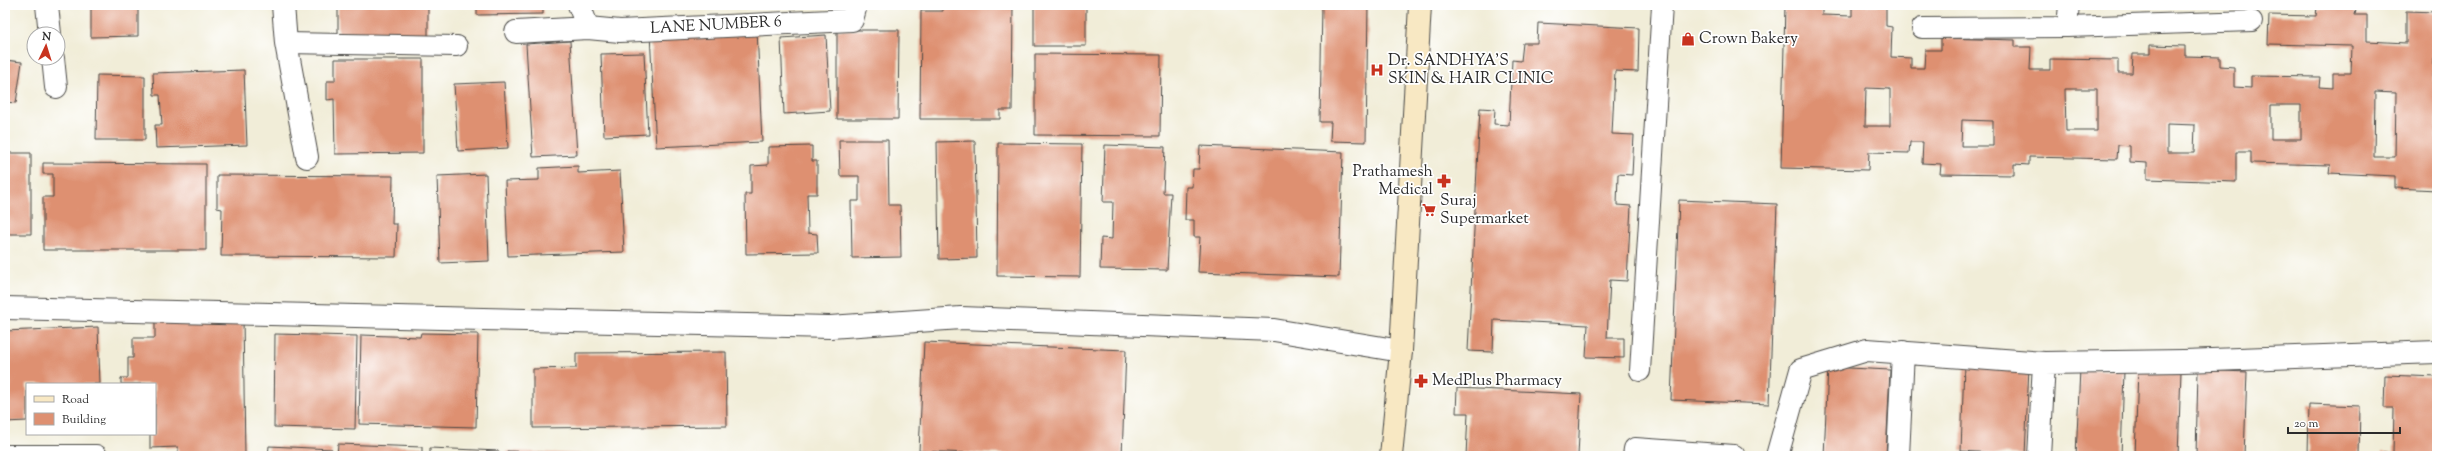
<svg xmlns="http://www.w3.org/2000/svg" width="2442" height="461" viewBox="0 0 2442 461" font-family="'Sorts Mill Goudy',serif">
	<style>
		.building { fill: #de9071; fill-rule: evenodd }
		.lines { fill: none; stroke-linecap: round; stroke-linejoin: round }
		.lane-casing { stroke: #494845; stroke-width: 22 }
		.street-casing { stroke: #494845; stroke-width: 24 }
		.secondary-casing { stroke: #494845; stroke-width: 24 }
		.lane { stroke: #fff; stroke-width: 20 }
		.street { stroke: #fff; stroke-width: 22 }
		.secondary { stroke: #f8e8c3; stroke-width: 22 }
		.labels { text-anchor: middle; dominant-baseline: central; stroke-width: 3.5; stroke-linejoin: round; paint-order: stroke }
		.street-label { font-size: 16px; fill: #2b2b2b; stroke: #fff }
		.poi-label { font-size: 16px; fill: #2b2b2b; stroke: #fff; text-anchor: start }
	</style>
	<rect width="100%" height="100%" fill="#fff"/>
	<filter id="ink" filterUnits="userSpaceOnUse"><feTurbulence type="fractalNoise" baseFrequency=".025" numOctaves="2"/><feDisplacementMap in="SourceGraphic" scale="8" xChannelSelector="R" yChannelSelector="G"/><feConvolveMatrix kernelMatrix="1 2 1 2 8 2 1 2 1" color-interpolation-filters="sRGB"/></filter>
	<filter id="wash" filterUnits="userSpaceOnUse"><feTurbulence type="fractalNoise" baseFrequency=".012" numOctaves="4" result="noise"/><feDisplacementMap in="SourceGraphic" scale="16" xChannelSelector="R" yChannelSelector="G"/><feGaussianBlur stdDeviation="0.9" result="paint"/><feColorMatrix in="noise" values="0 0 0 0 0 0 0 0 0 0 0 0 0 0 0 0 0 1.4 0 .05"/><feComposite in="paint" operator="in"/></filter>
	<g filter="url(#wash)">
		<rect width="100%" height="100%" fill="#f1edd8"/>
		<g id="blocks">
			<path class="building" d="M 91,5 L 138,5 L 138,36 L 91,37 Z
				M 338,5 L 428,5 L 428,36 L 338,37 Z
				M 477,5 L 543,5 L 543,14 L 477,15 Z
				M 943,5 L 1013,5 L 1012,110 L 1000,110 L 1000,119 L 920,119 L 921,11 L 943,11 Z
				M 1034,5 L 1086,5 L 1086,46 L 1034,46 Z
				M 1322,5 L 1368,5 L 1366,142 L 1330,141 L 1331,122 L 1320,122 Z
				M 1785,5 L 1822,5 L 1822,15 L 1852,16 L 1852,5 L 1886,5 L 1886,26 L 1892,27 L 1891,57 L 1911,58 L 1911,68 L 1924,68 L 1925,50 L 1941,50 L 1941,38 L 2015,40 L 2015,47 L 2031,47 L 2030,70 L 2050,70 L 2050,59 L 2118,60 L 2118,73 L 2132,73 L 2133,54 L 2150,54 L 2150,45 L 2185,46 L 2185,56 L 2220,57 L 2220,66 L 2234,67 L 2234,87 L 2251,88 L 2251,76 L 2320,77 L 2319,87 L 2333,88 L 2333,73 L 2351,73 L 2352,46 L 2268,44 L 2269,15 L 2316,16 L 2317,7 L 2356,8 L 2355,15 L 2367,15 L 2367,41 L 2406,43 L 2406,11 L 2437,12 L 2437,59 L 2434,59 L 2433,81 L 2437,81 L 2437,190 L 2395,188 L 2395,176 L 2329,173 L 2330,165 L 2251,163 L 2251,152 L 2236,152 L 2236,182 L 2147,179 L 2147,163 L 2130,162 L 2130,146 L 2118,145 L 2117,159 L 2029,157 L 2029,165 L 2014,164 L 2014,175 L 1940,174 L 1941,164 L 1922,163 L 1923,142 L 1910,142 L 1909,153 L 1869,152 L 1868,170 L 1781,168 ZM 1866,88 L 1890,89 L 1890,126 L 1865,126 ZM 2065,89 L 2097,89 L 2097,131 L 2066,131 ZM 2375,92 L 2396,93 L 2395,157 L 2374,157 ZM 2271,105 L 2301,105 L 2301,139 L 2271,139 ZM 1962,120 L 1993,121 L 1993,146 L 1961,146 ZM 2167,124 L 2195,125 L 2194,153 L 2167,153 Z
				M 1538,23 L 1639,28 L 1638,72 L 1615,71 L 1612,134 L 1634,135 L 1632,175 L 1618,174 L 1617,205 L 1631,206 L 1627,281 L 1610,280 L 1607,338 L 1624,338 L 1624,358 L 1586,357 L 1588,325 L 1494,320 L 1493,352 L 1468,351 L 1480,108 L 1495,109 L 1494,124 L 1509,125 L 1512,60 L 1521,61 L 1523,43 L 1537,43 Z
				M 757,29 L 762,142 L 656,147 L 650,34 Z
				M 837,30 L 899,30 L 898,119 L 837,119 Z
				M 826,35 L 830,111 L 784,114 L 781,38 Z
				M 570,41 L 577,155 L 533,157 L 526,44 Z
				M 644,53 L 648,134 L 604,136 L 601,54 Z
				M 1035,54 L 1161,55 L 1160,136 L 1035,135 Z
				M 335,59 L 423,59 L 423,153 L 335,154 L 334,99 L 327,100 L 327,81 L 335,81 Z
				M 5,60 L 22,62 L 16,103 L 5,102 Z
				M 244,70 L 247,145 L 156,148 L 155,125 L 162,125 L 160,95 L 154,95 L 153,73 Z
				M 97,75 L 145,76 L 145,140 L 96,140 Z
				M 504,82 L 508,148 L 458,151 L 454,84 Z
				M 839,140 L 888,140 L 889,205 L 900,205 L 901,257 L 852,258 L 851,201 L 859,201 L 859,176 L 840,176 Z
				M 975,141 L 977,258 L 939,259 L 937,142 Z
				M 998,143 L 1082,144 L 1080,277 L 997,276 Z
				M 1105,145 L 1165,147 L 1163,193 L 1171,193 L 1167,270 L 1100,269 L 1101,238 L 1112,239 L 1113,202 L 1103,202 Z
				M 812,146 L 812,161 L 817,161 L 817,194 L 807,194 L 808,233 L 817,234 L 818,253 L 746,254 L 745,194 L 751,194 L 751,166 L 768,165 L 768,147 Z
				M 1200,146 L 1343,152 L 1339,277 L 1198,272 L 1200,237 L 1194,237 L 1194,220 L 1185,220 L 1186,187 L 1192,187 L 1193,169 L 1199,169 Z
				M 5,153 L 31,153 L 31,234 L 5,234 Z
				M 43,163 L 206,164 L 206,250 L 43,250 L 43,197 L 53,197 L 53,174 L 43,174 Z
				M 578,166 L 578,173 L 620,171 L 624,252 L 508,256 L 505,181 L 539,180 L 539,168 Z
				M 486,174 L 489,261 L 440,263 L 437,176 Z
				M 217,175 L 393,176 L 392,224 L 397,224 L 396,257 L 221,256 L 222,209 L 217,208 Z
				M 1679,200 L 1777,204 L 1769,404 L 1671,400 Z
				M 243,317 L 245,456 L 178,456 L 178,447 L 150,448 L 150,434 L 155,434 L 155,384 L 121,384 L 121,378 L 128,378 L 128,358 L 133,358 L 133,338 L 155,338 L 155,318 Z
				M 98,327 L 100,384 L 27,384 L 27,421 L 5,422 L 5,331 Z
				M 421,333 L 478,334 L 476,427 L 359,424 L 361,335 L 420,337 Z
				M 275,334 L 357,336 L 355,429 L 274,427 Z
				M 924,342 L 1126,350 L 1122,456 L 1046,456 L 919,451 Z
				M 726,352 L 727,426 L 533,428 L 533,369 L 576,368 L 576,353 Z
				M 1964,364 L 2029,367 L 2025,455 L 1961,451 Z
				M 1828,367 L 1890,370 L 1886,456 L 1824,456 Z
				M 2080,369 L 2124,371 L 2121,456 L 2076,456 Z
				M 2138,369 L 2181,371 L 2178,456 L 2135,456 Z
				M 2198,370 L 2247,372 L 2244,456 L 2196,456 Z
				M 2385,375 L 2437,377 L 2437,456 L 2383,456 L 2383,452 L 2393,453 L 2394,408 L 2384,408 Z
				M 1457,388 L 1581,394 L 1578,456 L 1466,456 L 1468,413 L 1456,413 Z
				M 2309,404 L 2360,406 L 2359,456 L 2308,456 Z
				M 338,444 L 422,447 L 422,456 L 337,456 Z
				M 269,446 L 332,449 L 331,456 L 268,456 Z
				M 430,448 L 499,451 L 499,456 L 430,456 Z
				M 507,451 L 608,455 L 608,456 L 507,456 Z
				M 1150,454 L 1189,455 L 1189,456 L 1150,456 Z
				M 1216,454 L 1243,455 L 1243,456 L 1216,456 Z"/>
		</g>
	</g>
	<g filter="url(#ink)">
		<use href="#blocks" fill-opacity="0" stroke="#494845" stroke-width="1"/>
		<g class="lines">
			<g class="lane-casing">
				<path id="lane" d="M 2069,5 L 2067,27 L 2252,21
					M 1922,28 L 2067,27
					M 286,43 L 457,46
					M 1640,371 L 1662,5"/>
			</g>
			<g class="street-casing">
				<path id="street" d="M 47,5 L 50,34
					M 283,5 L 286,43 L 307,157
					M 579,5 L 588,28
					M 516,32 L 588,28 L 620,31 L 852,20 L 856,5
					M 53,58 L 56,87
					M 5,308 L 830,327 L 961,318 L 1274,330 L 1401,351
					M 5,456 L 96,456
					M 1634,456 L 1635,449 L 1734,456
					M 1777,456 L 1801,370 L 1867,350 L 2044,363 L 2184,361 L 2437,352
					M 1898,456 L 1903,352
					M 2039,456 L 2044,363"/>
			</g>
			<g class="secondary-casing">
				<path id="secondary" d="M 1391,456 L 1401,351 L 1420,5"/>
			</g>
			<use href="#lane" class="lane"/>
			<use href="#street" class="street"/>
			<use href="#secondary" class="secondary"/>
		</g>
	</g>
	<defs>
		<g id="shop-bare" transform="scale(1.08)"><path d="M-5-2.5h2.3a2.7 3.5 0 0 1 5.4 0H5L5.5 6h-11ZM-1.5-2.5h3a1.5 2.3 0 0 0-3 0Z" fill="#c8321e" stroke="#fff" stroke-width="2.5" paint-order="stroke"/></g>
		<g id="hospital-bare" transform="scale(1.08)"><path d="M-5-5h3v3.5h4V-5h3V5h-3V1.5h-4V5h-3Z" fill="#c8321e" stroke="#fff" stroke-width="2.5" paint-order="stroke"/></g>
		<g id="pharmacy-bare" transform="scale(1.08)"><path d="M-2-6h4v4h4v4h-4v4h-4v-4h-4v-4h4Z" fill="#c8321e" stroke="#fff" stroke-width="2.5" paint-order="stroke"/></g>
		<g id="supermarket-bare" transform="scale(1.08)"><path d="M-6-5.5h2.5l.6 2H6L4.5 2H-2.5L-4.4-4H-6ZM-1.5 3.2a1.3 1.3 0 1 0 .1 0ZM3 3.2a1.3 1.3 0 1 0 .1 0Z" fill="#c8321e" stroke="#fff" stroke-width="2.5" paint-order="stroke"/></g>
	</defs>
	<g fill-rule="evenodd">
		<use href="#shop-bare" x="1688" y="39"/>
		<use href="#hospital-bare" x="1377" y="70"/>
		<use href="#pharmacy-bare" x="1444" y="181"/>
		<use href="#supermarket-bare" x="1429" y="210"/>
		<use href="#pharmacy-bare" x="1421" y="381"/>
	</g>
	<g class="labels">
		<g class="street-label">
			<text transform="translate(716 26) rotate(-3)">LANE NUMBER 6</text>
		</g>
		<g class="poi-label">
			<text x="1699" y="39">Crown Bakery</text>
			<text x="1388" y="61">Dr. SANDHYA'S<tspan x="1388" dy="18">SKIN &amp; HAIR CLINIC</tspan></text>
			<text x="1433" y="172" text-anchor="end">Prathamesh<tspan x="1433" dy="18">Medical</tspan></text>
			<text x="1440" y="201">Suraj<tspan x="1440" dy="18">Supermarket</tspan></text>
			<text x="1432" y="381">MedPlus Pharmacy</text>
		</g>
	</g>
	<rect width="2442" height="461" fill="none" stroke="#fff" stroke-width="20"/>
	<rect x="26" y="383" width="130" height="52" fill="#ffffff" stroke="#aaaaaa"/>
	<rect x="34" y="396" width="20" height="6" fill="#f8e8c3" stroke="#aaaaaa"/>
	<text x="62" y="403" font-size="12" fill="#2b2b2b">Road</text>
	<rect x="34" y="413" width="20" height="12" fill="#de9071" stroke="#aaaaaa"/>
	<text x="62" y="423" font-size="12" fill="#2b2b2b">Building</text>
	<g transform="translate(46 46) rotate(4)"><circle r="19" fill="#ffffff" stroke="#aaaaaa"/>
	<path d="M0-3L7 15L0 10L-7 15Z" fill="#c8321e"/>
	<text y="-6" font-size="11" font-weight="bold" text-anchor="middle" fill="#2b2b2b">N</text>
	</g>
	<path d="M2288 427v6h112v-6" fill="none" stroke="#2b2b2b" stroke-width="2"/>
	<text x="2294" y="427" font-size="12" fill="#2b2b2b" stroke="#ffffff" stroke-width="3" paint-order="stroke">20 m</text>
</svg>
